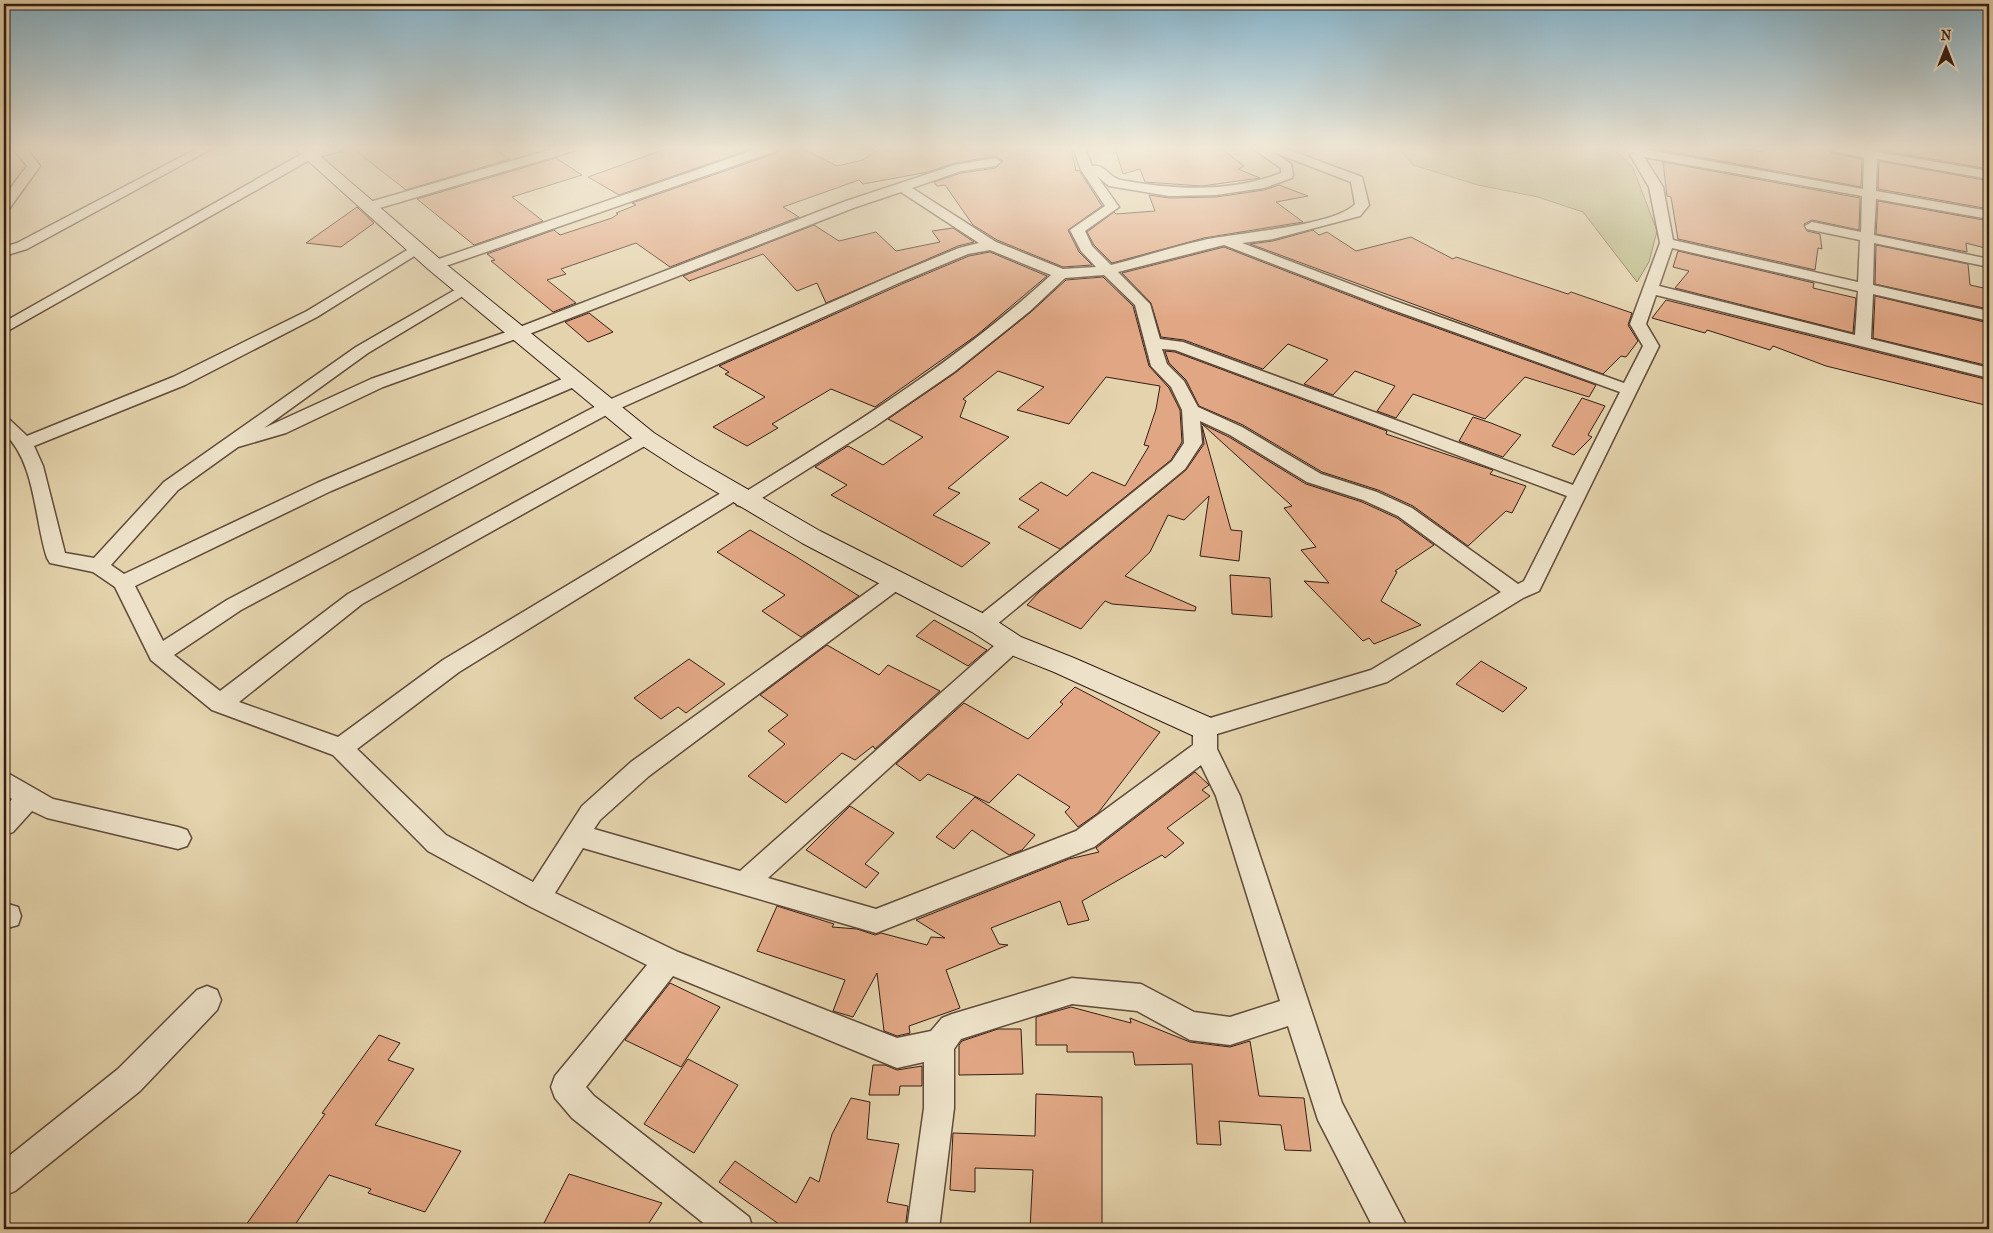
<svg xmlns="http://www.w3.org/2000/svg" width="1993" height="1233" viewBox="0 0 1993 1233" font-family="'IM FELL French Canon',serif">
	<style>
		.green { fill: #bbba85; stroke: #786b4c }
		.building { fill: #e1a784; stroke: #341c13 }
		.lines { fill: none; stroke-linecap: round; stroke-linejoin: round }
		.street-casing { stroke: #604a39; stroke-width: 3 }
		.secondary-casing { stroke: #341c13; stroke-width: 2 }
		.street { fill: #ede2c9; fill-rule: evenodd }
		.secondary { fill: #ede2c9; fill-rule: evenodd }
	</style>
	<rect width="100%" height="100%" fill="#e4d3ac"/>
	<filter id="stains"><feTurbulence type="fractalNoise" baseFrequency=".004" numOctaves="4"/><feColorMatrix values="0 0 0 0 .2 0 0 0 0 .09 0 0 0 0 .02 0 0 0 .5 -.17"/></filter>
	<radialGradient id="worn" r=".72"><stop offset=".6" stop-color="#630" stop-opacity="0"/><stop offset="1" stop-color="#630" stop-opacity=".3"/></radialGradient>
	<path class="green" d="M 1399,148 L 1608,148 L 1622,156 L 1633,168 L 1657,231 L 1649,262 L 1637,282 L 1583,212 L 1538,197 L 1478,185 L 1413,165 Z"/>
	<path class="building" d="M 352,148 L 487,148 L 490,151 L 495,149 L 510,159 L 406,190 Z
		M 668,148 L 754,148 L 619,195 L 588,177 Z
		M 780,148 L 801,148 L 837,166 L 863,160 L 881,148 L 1071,148 L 1076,171 L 1079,170 L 1102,206 L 1068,230 L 1079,252 L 1092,265 L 1063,267 L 997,240 L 973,225 L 945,185 L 937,186 L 934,182 L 961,173 L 996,168 L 1003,161 L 995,156 L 955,163 L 928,172 L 863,184 L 859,180 L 783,207 L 799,217 L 670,267 L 636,243 L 561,269 L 566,274 L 547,280 L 576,303 L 553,312 L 491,261 L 495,260 L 487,254 L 554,230 L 560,235 L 612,218 L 618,214 L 616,213 L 636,205 L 632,203 L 777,153 Z
		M 1115,148 L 1194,148 L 1194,150 L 1221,148 L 1244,166 L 1238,169 L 1260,178 L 1202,186 L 1145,182 L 1140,169 L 1123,174 Z
		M 1661,148 L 1736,148 L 1763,152 L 1763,148 L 1827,148 L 1831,153 L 1862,159 L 1861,187 L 1662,150 Z
		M 1879,148 L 1989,148 L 1989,169 L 1879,150 Z
		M 556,158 L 582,175 L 512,197 L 543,221 L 474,245 L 417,199 Z
		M 1879,161 L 1989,181 L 1989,209 L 1878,189 Z
		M 1663,162 L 1860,198 L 1859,230 L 1812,220 L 1804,224 L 1807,231 L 1820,234 L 1822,249 L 1818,248 L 1815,270 L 1678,239 L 1671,197 L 1667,196 Z
		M 1279,185 L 1308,196 L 1276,202 L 1303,222 L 1204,238 L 1112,263 L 1094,245 L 1087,232 L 1114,212 L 1116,214 L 1155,211 L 1149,195 L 1169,198 L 1216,197 L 1264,190 Z
		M 1878,201 L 1989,221 L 1989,249 L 1966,243 L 1967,252 L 1876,234 Z
		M 357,207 L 374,223 L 341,247 L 306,243 Z
		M 814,225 L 839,241 L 876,232 L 896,251 L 940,242 L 932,231 L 953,228 L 974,242 L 958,246 L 826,303 L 817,283 L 797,291 L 763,254 L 689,281 L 683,276 Z
		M 1313,230 L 1319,235 L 1327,232 L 1356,251 L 1411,237 L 1453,259 L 1456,257 L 1568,294 L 1571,292 L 1632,313 L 1628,325 L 1638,341 L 1626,357 L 1621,356 L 1603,374 L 1250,244 L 1273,241 Z
		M 1876,245 L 1968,264 L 1970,285 L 1988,289 L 1988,309 L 1875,284 Z
		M 1224,247 L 1384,309 L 1596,385 L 1589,397 L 1525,377 L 1485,419 L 1413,394 L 1396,418 L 1377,411 L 1395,386 L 1355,371 L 1333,395 L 1304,384 L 1328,360 L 1288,344 L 1263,369 L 1184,340 L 1161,337 L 1151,303 L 1122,273 Z
		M 1678,251 L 1814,283 L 1813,288 L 1856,298 L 1853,333 L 1675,288 L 1689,271 L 1673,267 Z
		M 990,252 L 1047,276 L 977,335 L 875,407 L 831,389 L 772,424 L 778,428 L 747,446 L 713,427 L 765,397 L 725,374 L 729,372 L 719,366 L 902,284 L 969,256 Z
		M 1103,277 L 1133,306 L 1149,366 L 1169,388 L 1180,410 L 1182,442 L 1171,460 L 1060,549 L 1018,527 L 1039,510 L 1019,499 L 1041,482 L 1067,496 L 1092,472 L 1125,486 L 1149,446 L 1144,445 L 1156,409 L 1160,386 L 1106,377 L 1069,424 L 1017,410 L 1044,387 L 998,371 L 963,399 L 966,401 L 960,417 L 1009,437 L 948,488 L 960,493 L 933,515 L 990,543 L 962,567 L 831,495 L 847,485 L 815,467 L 848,446 L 883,465 L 923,437 L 888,419 L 955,373 L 1031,312 L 1066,280 Z
		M 1875,296 L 1989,323 L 1989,366 L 1873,338 Z
		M 1666,300 L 1989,380 L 1989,406 L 1826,366 L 1773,346 L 1770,350 L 1707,330 L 1705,333 L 1652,318 Z
		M 589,313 L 613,332 L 588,342 L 565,322 Z
		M 1165,351 L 1175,352 L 1387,431 L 1386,434 L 1493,470 L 1490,474 L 1526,486 L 1512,513 L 1506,511 L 1468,546 L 1413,506 L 1378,490 L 1322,472 L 1243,425 L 1199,406 L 1186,380 L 1169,363 Z
		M 1582,398 L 1605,406 L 1588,435 L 1592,437 L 1574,455 L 1552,446 Z
		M 1473,417 L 1491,423 L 1521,435 L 1503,457 L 1459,441 Z
		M 1202,424 L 1229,437 L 1306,484 L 1362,502 L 1397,518 L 1434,545 L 1395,571 L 1397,572 L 1381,601 L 1421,625 L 1374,644 L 1369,638 L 1363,641 L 1304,581 L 1329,583 L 1301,550 L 1316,547 L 1284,508 L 1292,506 Z
		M 1202,426 L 1231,530 L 1242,531 L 1239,561 L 1200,556 L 1209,496 L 1184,520 L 1168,515 L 1150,552 L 1125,576 L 1196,607 L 1195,611 L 1112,604 L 1105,601 L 1081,629 L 1027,605 L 1039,592 L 1186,470 L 1204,444 Z
		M 750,530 L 795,556 L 859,596 L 801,637 L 762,611 L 785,595 L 717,552 Z
		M 1230,575 L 1270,578 L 1272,617 L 1232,614 Z
		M 934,620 L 987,650 L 968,666 L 916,636 Z
		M 827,645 L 879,675 L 888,665 L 940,691 L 875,749 L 873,746 L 855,760 L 842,753 L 786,803 L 748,776 L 785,744 L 768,731 L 788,715 L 760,695 Z
		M 689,659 L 725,684 L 686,713 L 678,707 L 661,719 L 634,698 Z
		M 1481,661 L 1527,688 L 1503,712 L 1456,684 Z
		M 1075,687 L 1160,732 L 1098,813 L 1078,827 L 1065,812 L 1070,807 L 1018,774 L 989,803 L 928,774 L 920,781 L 896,764 L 964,703 L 1028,739 L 1063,704 L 1060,702 Z
		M 1195,772 L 1207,783 L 1209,785 L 1202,790 L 1210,796 L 1167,828 L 1184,843 L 1165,858 L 1162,855 L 1082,901 L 1089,920 L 1068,925 L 1060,901 L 991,928 L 999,944 L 1008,945 L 946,970 L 960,1008 L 909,1026 L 910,1033 L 897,1036 L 884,1031 L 877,973 L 853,1017 L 833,1011 L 845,980 L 757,951 L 777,906 L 834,924 L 832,927 L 857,929 L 875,935 L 881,933 L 927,945 L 931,937 L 945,938 L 916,920 L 1069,859 L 1099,852 L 1096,848 Z
		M 975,797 L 1035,835 L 1022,850 L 1009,855 L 972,830 L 954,849 L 936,837 Z
		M 850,806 L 894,833 L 865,864 L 879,873 L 866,888 L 806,850 Z
		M 670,983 L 720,1007 L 681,1067 L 625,1040 Z
		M 1071,1007 L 1131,1023 L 1130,1018 L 1190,1042 L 1230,1047 L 1250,1041 L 1259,1096 L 1304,1098 L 1311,1151 L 1285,1150 L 1281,1125 L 1219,1121 L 1221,1145 L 1197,1144 L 1192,1064 L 1135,1065 L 1133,1052 L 1067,1052 L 1067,1045 L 1036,1045 L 1036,1017 Z
		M 998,1029 L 1021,1029 L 1023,1074 L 959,1075 L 959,1045 L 962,1041 Z
		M 379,1035 L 400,1043 L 388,1060 L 414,1069 L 375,1125 L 461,1151 L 425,1212 L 368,1193 L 371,1189 L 329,1175 L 292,1229 L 243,1229 L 325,1114 L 322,1113 Z
		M 688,1059 L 738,1085 L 694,1153 L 644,1124 Z
		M 873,1065 L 885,1065 L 897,1070 L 922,1066 L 922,1086 L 900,1086 L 899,1095 L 869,1095 Z
		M 1036,1094 L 1102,1097 L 1102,1229 L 1030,1229 L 1033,1170 L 975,1168 L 975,1192 L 950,1190 L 953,1133 L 1035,1136 Z
		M 851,1098 L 870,1102 L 867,1139 L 899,1144 L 887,1202 L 908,1206 L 905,1229 L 786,1229 L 719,1182 L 735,1161 L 796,1203 L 810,1177 L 819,1182 L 832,1134 Z
		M 569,1174 L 662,1203 L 645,1229 L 541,1229 Z"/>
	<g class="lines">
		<g class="street-casing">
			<path id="street" d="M 13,148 L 26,148 L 40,166 L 9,209 L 4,210 L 4,197 L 27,166 Z
				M 198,148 L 213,148 L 27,249 L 4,256 L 4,247 L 17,243 Z
				M 322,148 L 343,148 L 341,151 L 313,158 L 4,333 L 4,322 L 305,152 Z
				M 556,148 L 575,148 L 573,151 L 373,210 L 368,211 L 361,207 L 363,204 Z
				M 760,148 L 778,148 L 776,151 L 440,268 L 430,268 L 428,265 L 430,262 Z
				M 1073,148 L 1085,148 L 1092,166 C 1106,164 1109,178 1121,180 C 1174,190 1230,193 1281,173 L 1281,168 L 1252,148 L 1284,148 L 1362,177 L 1369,205 L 1360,216 L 1273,239 L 1242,243 L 1395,301 L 1624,383 L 1643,346 L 1630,324 L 1660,243 L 1649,187 L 1626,148 L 1638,148 L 1863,189 L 1864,157 L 1831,151 L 1829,148 L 1877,148 L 1877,152 L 1989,171 L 1989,179 L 1877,159 L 1876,191 L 1989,211 L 1989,219 L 1876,199 L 1874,235 L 1989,259 L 1989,267 L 1874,243 L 1873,285 L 1989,311 L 1989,321 L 1873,294 L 1871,339 L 1989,368 L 1989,378 L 1656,295 L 1646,324 L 1659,346 L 1539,591 L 1523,598 L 1387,682 L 1217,734 L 1217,749 L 1240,796 L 1342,1103 L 1408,1229 L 1374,1229 L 1318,1120 L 1288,1026 L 1230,1045 L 1190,1040 L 1137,1011 L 1072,1004 L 961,1039 L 954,1049 L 954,1108 L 939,1229 L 907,1229 L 924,1108 L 924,1062 L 897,1068 L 673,976 L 586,1087 L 594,1096 L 749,1217 L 753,1229 L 711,1229 L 572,1118 L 555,1098 L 551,1087 L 555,1076 L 647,965 L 529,906 L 428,851 L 333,755 L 212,710 L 151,660 L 115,587 L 93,572 L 50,563 L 47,558 C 34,518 36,463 4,433 L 4,419 L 10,420 L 27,436 L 173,377 L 307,311 L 412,247 L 422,247 L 424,250 L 317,317 L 185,385 L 34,446 L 43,466 L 65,553 L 94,558 L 164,482 L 356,347 L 460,287 L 465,285 L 473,290 L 368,353 L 264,428 L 371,379 L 512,330 L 846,201 L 955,165 L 995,158 L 1001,162 L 995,166 L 961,171 L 912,188 L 996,242 L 1063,269 L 1096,267 L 1081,251 L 1070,230 L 1105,206 L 1081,170 ZM 1273,152 L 1351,182 L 1355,204 C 1336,226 1235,233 1204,240 C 1173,247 1142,257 1111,265 L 1092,246 L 1085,231 L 1119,207 L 1097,176 L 1109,186 L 1169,196 L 1216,195 L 1264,188 L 1292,178 L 1293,175 L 1291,164 ZM 1644,157 L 1862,196 L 1861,232 L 1812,222 L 1805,226 L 1807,229 L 1860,240 L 1858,282 L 1673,240 L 1663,187 ZM 901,192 L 979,243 L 959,248 L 891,276 L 602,403 L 227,600 L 163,641 L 135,586 L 331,491 L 581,384 L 583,380 L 581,376 L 569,376 L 317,483 L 124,574 L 111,565 L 178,490 L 238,447 L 286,433 L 383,387 L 524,336 L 856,207 ZM 1224,245 L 1385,307 L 1620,392 L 1573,485 L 1183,342 L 1160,339 L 1150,304 L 1118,272 ZM 1672,248 L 1858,291 L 1855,335 L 1659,286 ZM 990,250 L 1051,275 C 957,361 850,427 742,494 L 740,490 L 726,490 L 443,660 L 338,737 L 239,702 L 362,604 L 652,442 L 655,438 L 652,434 L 640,434 L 348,594 L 220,691 L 174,655 L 241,610 L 614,411 L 901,282 L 968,254 ZM 1104,275 L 1135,305 L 1151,366 L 1171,387 L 1182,410 L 1184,443 L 1172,461 L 974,620 L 971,625 L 974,630 L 982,633 L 990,630 L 1185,469 L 1202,443 L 1200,421 L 1230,435 L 1307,482 L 1363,500 L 1398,516 L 1501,592 L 1371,670 L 1197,722 L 1193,728 L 1193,745 L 1076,831 L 876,909 L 768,878 L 1019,650 L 1022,644 L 1019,638 L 1011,636 L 1003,638 L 740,871 L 594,829 L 600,820 L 649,776 L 902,587 L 905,582 L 902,577 L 895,575 L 888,577 L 631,762 L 582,806 L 533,882 L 446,835 L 357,749 L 459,672 L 735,501 L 737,505 L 744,507 L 751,505 L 874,427 L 954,372 L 1030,311 L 1065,278 ZM 1162,349 L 1175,350 L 1567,496 L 1524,581 L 1518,584 L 1412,508 L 1377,492 L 1321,474 L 1242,427 L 1198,407 L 1184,381 L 1167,364 ZM 1201,765 L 1216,796 L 1280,1001 L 1230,1017 L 1194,1012 L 1141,984 L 1072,978 L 952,1014 L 942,1018 L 931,1031 L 897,1038 L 678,952 L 555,893 L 583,848 L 876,933 L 1094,847 Z
				M 4,771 L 53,799 L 178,827 L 187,830 L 191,838 L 187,846 L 178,849 L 47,818 L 32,811 L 13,832 L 4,836 L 4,808 L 12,799 L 4,793 Z
				M 8,904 L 18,907 L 21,916 L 18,925 L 4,929 L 4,905 Z
				M 207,986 L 217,990 L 221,1000 L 217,1010 L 140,1091 L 15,1191 L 4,1196 L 4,1160 L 118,1069 L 197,990 Z"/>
		</g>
		<g class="secondary-casing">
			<path id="secondary" d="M 294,148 L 311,148 L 442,261 L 654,433 L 695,459 L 820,531 L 992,618 L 1021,637 L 1074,658 L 1216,720 L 1220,728 L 1216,736 L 1205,740 L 1194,736 L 1054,672 L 1001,651 L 972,632 L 802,543 L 678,469 L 638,443 L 428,269 Z"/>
		</g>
		<use href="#street" class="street"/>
		<use href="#secondary" class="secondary"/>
	</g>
	<linearGradient id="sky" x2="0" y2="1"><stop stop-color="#87b6ce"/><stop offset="0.46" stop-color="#f3ebda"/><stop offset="1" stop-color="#f3ebda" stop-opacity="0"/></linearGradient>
	<rect width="1993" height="321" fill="url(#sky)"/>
	<rect width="1993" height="1233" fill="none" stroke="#e4d3ac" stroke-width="20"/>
	<rect x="5" y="5" width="1983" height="1223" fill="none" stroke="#341c13" stroke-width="2.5"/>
	<rect x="10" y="10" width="1973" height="1213" fill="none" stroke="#341c13"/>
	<g transform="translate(1946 48)" stroke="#ede2c9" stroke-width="4" paint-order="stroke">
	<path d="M0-4L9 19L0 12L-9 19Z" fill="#341c13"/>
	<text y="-8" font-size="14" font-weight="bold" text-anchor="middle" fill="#341c13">N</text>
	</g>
	<rect width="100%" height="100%" filter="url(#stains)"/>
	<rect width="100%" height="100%" fill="url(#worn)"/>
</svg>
